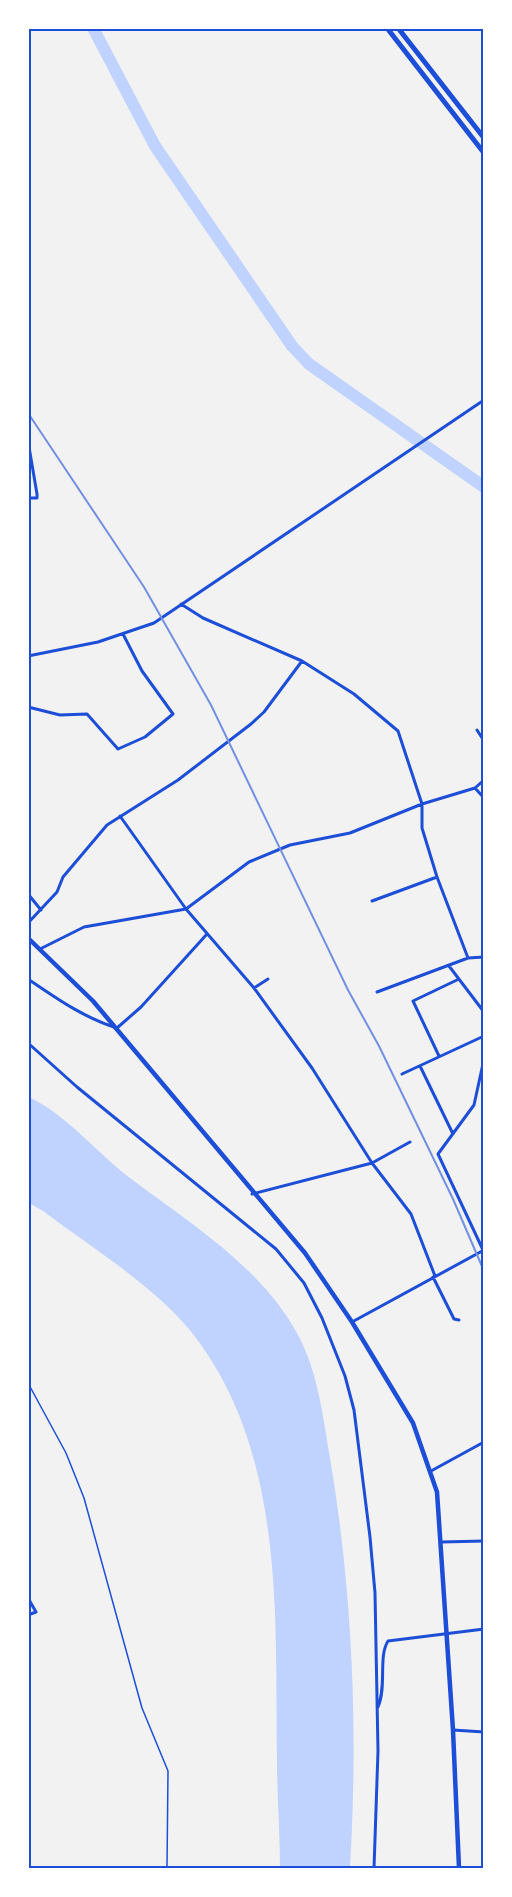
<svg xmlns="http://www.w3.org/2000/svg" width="512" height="1897" viewBox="0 0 512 1897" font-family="'PT Sans',sans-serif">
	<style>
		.water { fill: #bfd3fe }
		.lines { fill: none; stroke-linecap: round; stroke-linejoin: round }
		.river { stroke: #bfd3fe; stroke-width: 12 }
		.path { stroke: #1d4ed8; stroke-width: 1.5 }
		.minor { stroke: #1d4ed8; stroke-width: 3 }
		.secondary { stroke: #1d4ed8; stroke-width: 4.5 }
		.trunk { stroke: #1d4ed8; stroke-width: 5 }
		.rail { stroke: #7290e2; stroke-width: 2 }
		.neatline { fill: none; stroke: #1d4ed8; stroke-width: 2 }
	</style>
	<rect width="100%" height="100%" fill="#f2f2f2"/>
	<path class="water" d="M 29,1097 C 70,1117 97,1154 134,1181 C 193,1225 263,1269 298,1335 C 318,1372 323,1417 330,1458 C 353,1594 358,1731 350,1868 L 280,1868 C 280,1832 277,1796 277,1759 C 275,1614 286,1447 188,1328 C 151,1284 88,1245 43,1211 L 29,1203 Z"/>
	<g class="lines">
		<path class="river" d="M 93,28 L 155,146 L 292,346 L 309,364 L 484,487"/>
		<path class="path" d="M 28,1383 L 66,1453 L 84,1498 L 142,1708 L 168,1771 L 167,1868"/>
		<path class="minor" d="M 28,441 L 37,494 L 37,498 L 28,498
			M 181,604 L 203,618 L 302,661 L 354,694 L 398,731 L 422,804 L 422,828 L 437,877 L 468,958
			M 28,656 L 98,642 L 154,623 L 484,400
			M 28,707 L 60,715 L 87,714 L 118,749 L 145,737 L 173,714 L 142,671 L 123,634
			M 477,730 L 484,741
			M 475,788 L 484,798
			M 120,816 L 186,909 L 254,988 L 312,1068 L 372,1163 L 411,1214 L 435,1276
			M 28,894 L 41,910
			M 372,901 L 437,877
			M 28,923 L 57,892 L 63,877 L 107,825 L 178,780 L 251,724 L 264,712 L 302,661
			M 40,949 L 84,927 L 186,909 L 249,862 L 290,845 L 350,833 L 422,804 L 475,788 L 484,780
			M 449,966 L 484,1012
			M 28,979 C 56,998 84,1018 117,1028 L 141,1007 L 207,934
			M 254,988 L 268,979
			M 377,992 L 468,958 L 484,957
			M 28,1043 L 77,1087 L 276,1249 L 304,1283 L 322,1318 L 345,1376 L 354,1410 L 370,1537 L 375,1593 L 378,1751 L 374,1868
			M 439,1056 L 413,1001 L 459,979
			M 420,1066 L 453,1134
			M 402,1074 L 484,1036
			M 252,1194 L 372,1163 L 410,1142
			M 483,1250 L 438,1154 L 474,1105 L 484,1059
			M 433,1277 L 454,1319 L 459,1320
			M 352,1322 L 484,1250
			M 431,1471 L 484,1442
			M 441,1542 L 484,1541
			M 28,1598 L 36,1612 L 28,1615
			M 378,1707 C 387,1686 378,1657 388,1641 L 484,1629
			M 453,1730 L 484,1732"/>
		<path class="secondary" d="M 28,938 L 93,1001 L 305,1253 L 352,1322 L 413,1423 L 437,1492 L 453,1730 L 459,1868"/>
		<path class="trunk" d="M 387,28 L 484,153
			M 398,28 L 484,138"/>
		<path class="rail" d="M 28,413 L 144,587 L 211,705 L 348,990 L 379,1046 L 453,1199 L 484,1271"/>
	</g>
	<rect width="512" height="1897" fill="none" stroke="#ffffff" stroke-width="60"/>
	<rect x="30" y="30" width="452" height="1837" class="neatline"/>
</svg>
